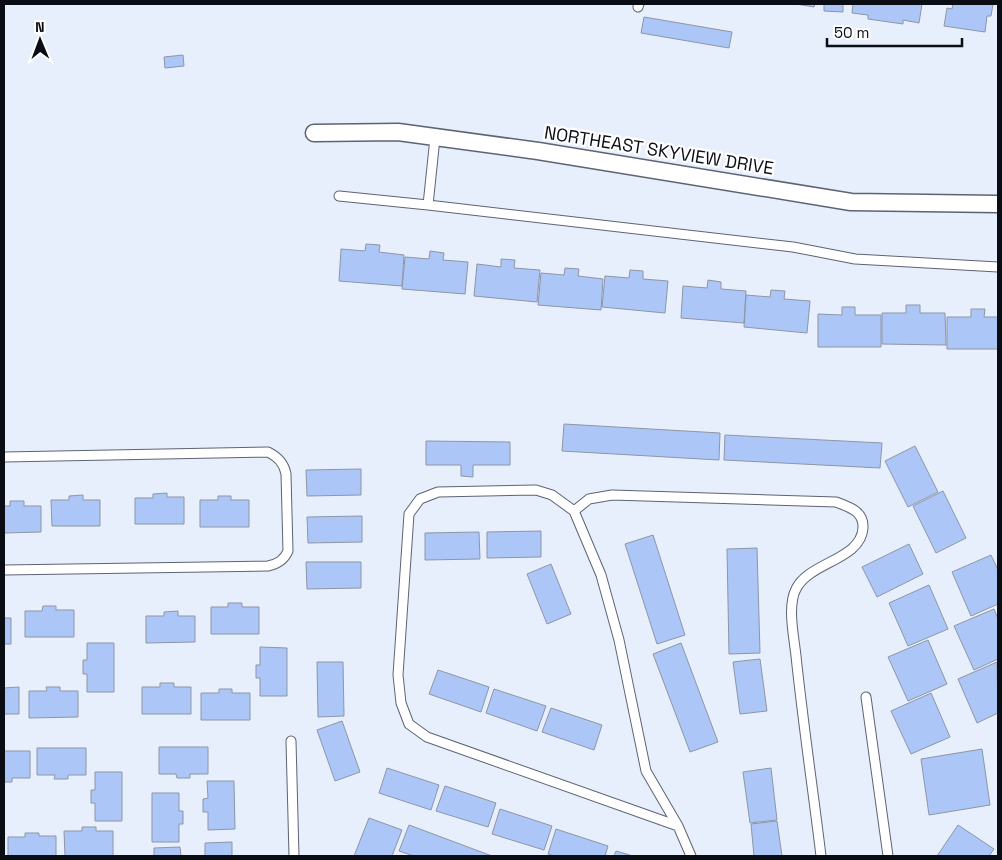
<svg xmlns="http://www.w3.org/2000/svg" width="1002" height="860" viewBox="0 0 1002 860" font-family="'Space Grotesk',sans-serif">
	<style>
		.building { fill: #adc6f8; stroke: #8d96a6 }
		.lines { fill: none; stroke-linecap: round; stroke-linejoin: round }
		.lane-casing { stroke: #5c6473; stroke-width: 11 }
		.street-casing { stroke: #5c6473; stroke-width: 19 }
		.lane { stroke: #fff; stroke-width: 9 }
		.street { stroke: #fff; stroke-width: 16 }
		.labels { text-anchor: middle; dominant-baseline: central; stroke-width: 4.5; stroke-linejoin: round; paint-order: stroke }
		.street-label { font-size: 18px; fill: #0a0d13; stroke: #fff }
	</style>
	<rect width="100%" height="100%" fill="#e7eefc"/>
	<path class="building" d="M 796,4 L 815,4 L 814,7 Z
		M 824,4 L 843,4 L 843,12 L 824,11 Z
		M 853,4 L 922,4 L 919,23 L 903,20 L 903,24 L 868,19 L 868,15 L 852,13 Z
		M 953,4 L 993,4 L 991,16 L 987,16 L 985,32 L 944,26 L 947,8 L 952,9 Z
		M 644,17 L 732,32 L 729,48 L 641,33 Z
		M 183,55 L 184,66 L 165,68 L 164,57 Z
		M 366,244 L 380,245 L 379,252 L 404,255 L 402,286 L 339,281 L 341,249 L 365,251 Z
		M 430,251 L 444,253 L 443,260 L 468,262 L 465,294 L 402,289 L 405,257 L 429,259 Z
		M 501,259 L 515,260 L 514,268 L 540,270 L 537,302 L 474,296 L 477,264 L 501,267 Z
		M 565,268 L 579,269 L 578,276 L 603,279 L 601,310 L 538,305 L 541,273 L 564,275 Z
		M 630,270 L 643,271 L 643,279 L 668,281 L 665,313 L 602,307 L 605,276 L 629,278 Z
		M 708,280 L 721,282 L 721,289 L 746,291 L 744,323 L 681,318 L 683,286 L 707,288 Z
		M 771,290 L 785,291 L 784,299 L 810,301 L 807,333 L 744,327 L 746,295 L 770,297 Z
		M 906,305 L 920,305 L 920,313 L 945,313 L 946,345 L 882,344 L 882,313 L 906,313 Z
		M 842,307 L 855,307 L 855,315 L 881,315 L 881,347 L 818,347 L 818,314 L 842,315 Z
		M 971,309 L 985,309 L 984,317 L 998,317 L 998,349 L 947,349 L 947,317 L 971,317 Z
		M 564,424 L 720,433 L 719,460 L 562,451 Z
		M 725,435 L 882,443 L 880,468 L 724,460 Z
		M 426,441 L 510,442 L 510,465 L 473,465 L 473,477 L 461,476 L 461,465 L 426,465 Z
		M 915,446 L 938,492 L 908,507 L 885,461 Z
		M 361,469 L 361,495 L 307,496 L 306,470 Z
		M 943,491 L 966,538 L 936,553 L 913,506 Z
		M 167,493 L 167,497 L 184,497 L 184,524 L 135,524 L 135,498 L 153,498 L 153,494 Z
		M 83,495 L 83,500 L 100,500 L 100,526 L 52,526 L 51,500 L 69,500 L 69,496 Z
		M 218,496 L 231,496 L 231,500 L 249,500 L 249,527 L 200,527 L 200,500 L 218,500 Z
		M 10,501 L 24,501 L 24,506 L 41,506 L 41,532 L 4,533 L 4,506 L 10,506 Z
		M 362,516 L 362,542 L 308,543 L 307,517 Z
		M 541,531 L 541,557 L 487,558 L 487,532 Z
		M 479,532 L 480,559 L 425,560 L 425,533 Z
		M 653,535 L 685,635 L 657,644 L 625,544 Z
		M 909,544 L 923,574 L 877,597 L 862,567 Z
		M 757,548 L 760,653 L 729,654 L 727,549 Z
		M 991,555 L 998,570 L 998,604 L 971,616 L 952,572 Z
		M 306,562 L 361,562 L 361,588 L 307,589 Z
		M 551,564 L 571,614 L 547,624 L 527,574 Z
		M 929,585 L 948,629 L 908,646 L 889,603 Z
		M 228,603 L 242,603 L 242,607 L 259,607 L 259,634 L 211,634 L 211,607 L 228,607 Z
		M 43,606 L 56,606 L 56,610 L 74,610 L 74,637 L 25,637 L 25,611 L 42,611 Z
		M 994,609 L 998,619 L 998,659 L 974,670 L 954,626 Z
		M 178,611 L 178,616 L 195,616 L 195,642 L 146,643 L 146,616 L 164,616 L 164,612 Z
		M 4,618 L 11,618 L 11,644 L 4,644 Z
		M 928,640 L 947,684 L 908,701 L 888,657 Z
		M 87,643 L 114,643 L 114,692 L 87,692 L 87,674 L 83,674 L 83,660 L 87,660 Z
		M 681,643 L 718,742 L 690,752 L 653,654 Z
		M 260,647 L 287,648 L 287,696 L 260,696 L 260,678 L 256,678 L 256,665 L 260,665 Z
		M 760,659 L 767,711 L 740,714 L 733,662 Z
		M 317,662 L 343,662 L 344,716 L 318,717 Z
		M 997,662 L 998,713 L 977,723 L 958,679 Z
		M 438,670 L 489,687 L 481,712 L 429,694 Z
		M 160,683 L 174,683 L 174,687 L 191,687 L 191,714 L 142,714 L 142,687 L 160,687 Z
		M 19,687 L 19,714 L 4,714 L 4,688 Z
		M 46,687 L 60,687 L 60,691 L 78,691 L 78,717 L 29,718 L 29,691 L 47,691 Z
		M 219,689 L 232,689 L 232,693 L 250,693 L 250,720 L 201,720 L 201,693 L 219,693 Z
		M 494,689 L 546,706 L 537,731 L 486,713 Z
		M 931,693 L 950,737 L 911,754 L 891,711 Z
		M 551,708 L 602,725 L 594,750 L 542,732 Z
		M 342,721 L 360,772 L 335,781 L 317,730 Z
		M 159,747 L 208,747 L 208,774 L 190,774 L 190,778 L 177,778 L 176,774 L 159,774 Z
		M 37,748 L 86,748 L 86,775 L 68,775 L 68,779 L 54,779 L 55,775 L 37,775 Z
		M 982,749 L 990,805 L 929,815 L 921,759 Z
		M 4,751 L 30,751 L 30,778 L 12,778 L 12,782 L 4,782 Z
		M 387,768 L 439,785 L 431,810 L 379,793 Z
		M 771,768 L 777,820 L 750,823 L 743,772 Z
		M 95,772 L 122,772 L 122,821 L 95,821 L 95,803 L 91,803 L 91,790 L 95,790 Z
		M 207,781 L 234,781 L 235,829 L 208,830 L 208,812 L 203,812 L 203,799 L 208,798 Z
		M 445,786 L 496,803 L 488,827 L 436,811 Z
		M 152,793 L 179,793 L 179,811 L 183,811 L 183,824 L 179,824 L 179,842 L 152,842 Z
		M 500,809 L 552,826 L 544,850 L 492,834 Z
		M 369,818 L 402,830 L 392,856 L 354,856 Z
		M 777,821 L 782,856 L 754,856 L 751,824 Z
		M 409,825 L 492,856 L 414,856 L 399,851 Z
		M 958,825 L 994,849 L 989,856 L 937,856 Z
		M 82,827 L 96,827 L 96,831 L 113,831 L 113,856 L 65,856 L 64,831 L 82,831 Z
		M 556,829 L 608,846 L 605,856 L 555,856 L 548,854 Z
		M 25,833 L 39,833 L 39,836 L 56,836 L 56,856 L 8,856 L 8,837 L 25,837 Z
		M 232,842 L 232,856 L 205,856 L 205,843 Z
		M 180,847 L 181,856 L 154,856 L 154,848 Z
		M 616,851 L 633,856 L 614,856 Z"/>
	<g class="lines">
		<g class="lane-casing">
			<path id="lane" d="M 638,7 L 639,4
				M 339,196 L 428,205 L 793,247 L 855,259 L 998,267
				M 428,205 L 435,138
				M 4,457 L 268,452 C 278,457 284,463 286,474 L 288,551 C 284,560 278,564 268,566 L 4,570
				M 574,511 L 601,575 L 619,640 L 646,771 L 678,826 L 691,856
				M 866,697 L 888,856
				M 291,741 L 294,856
				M 678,826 L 427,737 L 409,724 L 401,703 L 398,675 L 409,514 L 420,499 L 438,492 L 536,490 L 552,495 L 574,511 L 589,499 L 612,495 L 836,502 C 849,507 864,511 863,528 C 861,560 809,562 796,589 C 787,606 794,637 796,656 C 803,723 813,790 821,856"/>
		</g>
		<g class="street-casing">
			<path id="street" d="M 314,133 L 398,132 L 538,151 L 851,202 L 998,204"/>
		</g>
		<use href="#lane" class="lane"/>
		<use href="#street" class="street"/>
	</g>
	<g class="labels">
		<g class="street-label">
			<text transform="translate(659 150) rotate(9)">NORTHEAST SKYVIEW DRIVE</text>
		</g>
	</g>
	<rect width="1002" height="860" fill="none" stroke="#0a0d13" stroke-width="10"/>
	<g transform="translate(40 40) rotate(359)" stroke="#ffffff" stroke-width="4" paint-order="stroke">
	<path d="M0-4L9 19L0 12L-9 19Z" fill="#0a0d13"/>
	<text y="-8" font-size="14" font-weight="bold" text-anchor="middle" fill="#0a0d13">N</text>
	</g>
	<path d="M827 38v8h135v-8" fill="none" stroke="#0a0d13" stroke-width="2.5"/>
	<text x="834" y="38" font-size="15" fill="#0a0d13" stroke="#ffffff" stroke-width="4" paint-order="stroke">50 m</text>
</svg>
